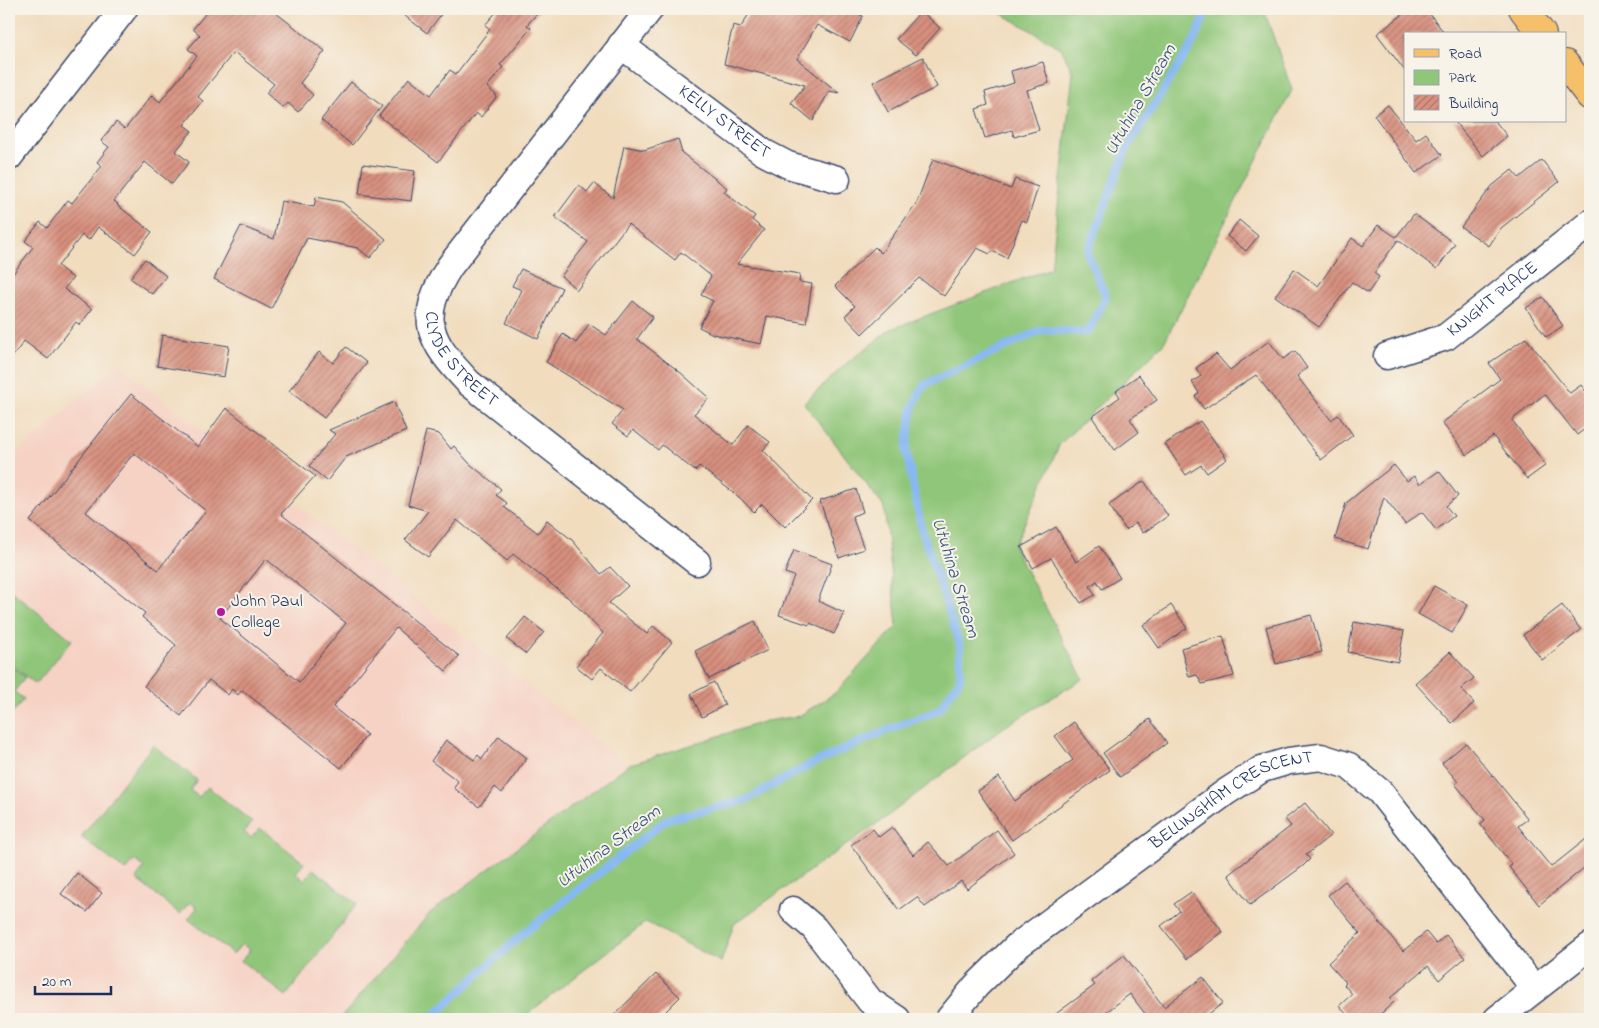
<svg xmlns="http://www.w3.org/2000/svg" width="1599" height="1028" viewBox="0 0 1599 1028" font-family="'Indie Flower',sans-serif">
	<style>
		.built { fill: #f6d2c4 }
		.green { fill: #90c679; stroke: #567a6c }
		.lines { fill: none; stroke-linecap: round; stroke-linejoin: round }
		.stream { stroke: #86b8f3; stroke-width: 8 }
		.building { fill: url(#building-hatch); fill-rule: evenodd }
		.minor-casing { stroke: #3b496c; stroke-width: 29 }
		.major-casing { stroke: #3b496c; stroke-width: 30 }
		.minor { stroke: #fff; stroke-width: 26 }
		.major { stroke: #f6c06b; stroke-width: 28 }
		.poi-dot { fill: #b5179e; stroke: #f7f3e8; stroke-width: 2 }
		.labels { text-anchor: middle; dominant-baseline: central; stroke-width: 4; stroke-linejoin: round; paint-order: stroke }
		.street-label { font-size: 18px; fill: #1b2f5e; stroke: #f7f3e8 }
		.poi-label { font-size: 18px; fill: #1b2f5e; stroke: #f7f3e8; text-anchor: start }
		.water-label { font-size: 19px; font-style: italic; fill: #365183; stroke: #f7f3e8 }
	</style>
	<defs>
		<pattern id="building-hatch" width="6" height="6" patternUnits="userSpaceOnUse" patternTransform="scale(1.25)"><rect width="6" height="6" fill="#d8907e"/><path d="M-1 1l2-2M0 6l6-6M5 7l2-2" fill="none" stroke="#ae766a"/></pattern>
	</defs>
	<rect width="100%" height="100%" fill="#f7f3e8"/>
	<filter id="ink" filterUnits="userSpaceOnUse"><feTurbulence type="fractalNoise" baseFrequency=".02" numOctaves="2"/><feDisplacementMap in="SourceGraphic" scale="10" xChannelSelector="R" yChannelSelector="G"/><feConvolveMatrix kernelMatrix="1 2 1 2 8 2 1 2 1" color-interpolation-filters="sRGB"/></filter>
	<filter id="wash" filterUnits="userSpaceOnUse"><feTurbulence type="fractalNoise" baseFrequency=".0096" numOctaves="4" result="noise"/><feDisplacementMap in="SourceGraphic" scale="20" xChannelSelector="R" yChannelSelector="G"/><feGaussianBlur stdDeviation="1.12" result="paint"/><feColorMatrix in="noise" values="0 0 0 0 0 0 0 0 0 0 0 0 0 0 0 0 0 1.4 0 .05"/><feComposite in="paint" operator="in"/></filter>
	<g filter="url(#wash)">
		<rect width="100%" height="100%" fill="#f1dcbd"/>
		<path class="built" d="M 118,364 L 628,765 L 431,912 L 340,1019 L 9,1019 L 9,460 Z"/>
		<path class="green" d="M 994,9 L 1268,9 L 1265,13 L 1292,90 L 1164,343 L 1060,444 L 1014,547 L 1083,679 L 1004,727 L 889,815 L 734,924 L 721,962 L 646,922 L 521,1019 L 340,1019 L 431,912 L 628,765 L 766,721 L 799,716 L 835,693 L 897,626 L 884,507 L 804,403 L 848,362 L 891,329 L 1051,268 L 1073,73 L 1061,48 Z
			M 9,589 L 72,640 L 36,684 L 9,663 Z
			M 9,665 L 25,677 L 14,692 L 24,699 L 9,718 Z
			M 153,745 L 197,780 L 190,790 L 199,797 L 208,787 L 252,822 L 244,832 L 251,838 L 260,828 L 304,863 L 296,873 L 304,880 L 313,869 L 357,904 L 286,996 L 241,961 L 250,950 L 242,944 L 233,954 L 188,919 L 197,908 L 190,902 L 180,914 L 136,879 L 144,867 L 135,860 L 126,871 L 81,837 Z"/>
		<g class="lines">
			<path class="stream" d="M 430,1019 L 519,937 L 667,819 L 746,800 L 811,764 L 883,732 L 939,710 L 960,679 L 960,645 L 922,531 L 906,450 L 913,406 L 924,385 L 1041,330 L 1088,332 L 1106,297 L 1087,253 L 1126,150 L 1193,43 L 1208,9"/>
		</g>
		<g id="blocks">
			<path class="building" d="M 209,9 L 271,9 L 325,51 L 300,83 L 313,95 L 298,112 L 288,103 L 283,108 L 266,93 L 274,84 L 234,52 L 198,97 L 203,101 L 184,125 L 192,131 L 176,151 L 189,162 L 172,184 L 145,162 L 114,201 L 118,204 L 117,205 L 152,232 L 135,254 L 98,227 L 89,240 L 82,235 L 58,266 L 73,278 L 64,289 L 92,309 L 80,325 L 76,322 L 48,359 L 24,341 L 9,362 L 9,279 L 33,247 L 25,241 L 40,222 L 47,228 L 68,200 L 72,203 L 102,166 L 97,162 L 109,147 L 101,141 L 116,122 L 125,129 L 152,95 L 160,102 L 197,56 L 188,49 L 200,35 L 193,29 Z
				M 396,9 L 445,9 L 427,33 Z
				M 499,9 L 541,9 L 527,25 L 531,28 L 500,65 L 503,67 L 487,87 L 497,96 L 481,117 L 476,113 L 438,162 L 379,116 L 409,78 L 431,95 L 450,70 L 456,74 L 490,29 L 485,25 Z
				M 752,9 L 848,9 L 863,16 L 850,42 L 817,25 L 797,59 L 839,93 L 829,91 L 813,121 L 791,103 L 805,85 L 724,64 L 733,25 L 741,27 Z
				M 1410,9 L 1426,9 L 1445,34 L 1405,34 L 1405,71 L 1377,34 Z
				M 921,11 L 940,28 L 916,55 L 896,39 Z
				M 923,57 L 937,87 L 888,112 L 873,82 Z
				M 1043,62 L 1049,83 L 1027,90 L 1039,130 L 1014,137 L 1012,130 L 985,138 L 976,109 L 988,105 L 985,92 L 1014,83 L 1011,71 Z
				M 351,82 L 382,106 L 352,145 L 321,120 Z
				M 1388,105 L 1416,140 L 1426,133 L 1442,155 L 1416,173 L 1374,115 Z
				M 1454,121 L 1495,121 L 1507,136 L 1483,156 Z
				M 678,139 L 682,153 L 727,188 L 724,192 L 755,216 L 752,220 L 764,230 L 737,264 L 800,274 L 799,282 L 812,284 L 806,323 L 767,316 L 761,344 L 713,334 L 699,327 L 713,301 L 701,295 L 711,276 L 681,252 L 675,260 L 628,224 L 577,290 L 561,276 L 588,242 L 555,217 L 579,185 L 587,192 L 594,183 L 613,198 L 624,146 L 644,150 Z
				M 933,159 L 1011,189 L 1015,179 L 1038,187 L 1027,222 L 1022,220 L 1007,258 L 992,251 L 990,254 L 977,248 L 944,296 L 919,278 L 862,334 L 845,316 L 855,306 L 835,286 L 875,247 L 881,253 L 917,202 Z
				M 1542,160 L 1559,182 L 1501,228 L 1489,246 L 1461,227 L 1492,186 L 1512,170 L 1519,178 Z
				M 363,164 L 415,171 L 411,201 L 359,194 Z
				M 316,197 L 342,202 L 386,239 L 370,258 L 358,248 L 307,238 L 271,309 L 214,279 L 241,226 L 274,239 L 281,201 L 314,207 Z
				M 1414,214 L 1455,244 L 1437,269 L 1398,240 L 1374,273 L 1379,277 L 1368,293 L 1352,282 L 1319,327 L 1275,296 L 1294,269 L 1318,286 L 1352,238 L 1363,246 L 1378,225 L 1396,237 Z
				M 1239,220 L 1258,236 L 1246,251 L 1227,236 Z
				M 145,259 L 166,276 L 152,294 L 130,278 Z
				M 521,269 L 562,288 L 538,339 L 506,323 L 522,290 L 512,286 Z
				M 1543,297 L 1563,326 L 1546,337 L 1526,308 Z
				M 633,301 L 653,317 L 637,339 L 681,373 L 709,398 L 694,414 L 733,445 L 748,425 L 770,442 L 763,450 L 812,500 L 785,527 L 762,504 L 754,512 L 739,497 L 699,466 L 695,471 L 662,445 L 658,450 L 633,430 L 628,436 L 612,424 L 623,410 L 546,362 L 563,334 L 576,343 L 589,324 L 606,335 Z
				M 162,335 L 229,346 L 224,377 L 157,366 Z
				M 1526,338 L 1570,393 L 1581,385 L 1590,397 L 1590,425 L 1577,435 L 1545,394 L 1512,420 L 1546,465 L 1527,479 L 1493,436 L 1467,455 L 1442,423 L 1500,379 L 1489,363 Z
				M 1269,341 L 1283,359 L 1295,351 L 1307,368 L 1297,376 L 1331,420 L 1338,415 L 1353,435 L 1321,460 L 1256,375 L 1204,409 L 1195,396 L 1199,393 L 1192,382 L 1201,376 L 1196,368 L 1216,354 L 1230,370 Z
				M 346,347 L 367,363 L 324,418 L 289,391 L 319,352 L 333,363 Z
				M 1139,375 L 1157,400 L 1130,419 L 1139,432 L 1115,450 L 1092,417 L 1120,397 L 1116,391 Z
				M 131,394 L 198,447 L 226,408 L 315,476 L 281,514 L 459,656 L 446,671 L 396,628 L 333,707 L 367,735 L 341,768 L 242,690 L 238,695 L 232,689 L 228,695 L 209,680 L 181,716 L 144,686 L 176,645 L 142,617 L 145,613 L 30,521 ZM 134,453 L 206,511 L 158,570 L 86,512 ZM 266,559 L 346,623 L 299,682 L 220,618 Z
				M 394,402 L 406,431 L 346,457 L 327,481 L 309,466 L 335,434 L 329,430 Z
				M 1200,421 L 1227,459 L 1207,473 L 1201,465 L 1186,475 L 1165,444 Z
				M 426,431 L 439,434 L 451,449 L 454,446 L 470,464 L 501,489 L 496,495 L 507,503 L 504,507 L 538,533 L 547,520 L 572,540 L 601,574 L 610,567 L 628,586 L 609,603 L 647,634 L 653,626 L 672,642 L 630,692 L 601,668 L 592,679 L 576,666 L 603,633 L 571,600 L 513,554 L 507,561 L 457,520 L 428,557 L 405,540 L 428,511 L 408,505 Z
				M 1394,465 L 1407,481 L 1414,476 L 1420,484 L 1439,471 L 1458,496 L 1446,506 L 1454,516 L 1436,530 L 1422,512 L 1405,524 L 1384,497 L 1368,549 L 1335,539 L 1346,503 Z
				M 1144,481 L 1168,516 L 1143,533 L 1136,523 L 1126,530 L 1109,505 Z
				M 856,489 L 863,512 L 852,516 L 864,549 L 839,558 L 820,501 Z
				M 1056,527 L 1076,562 L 1099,546 L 1120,578 L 1102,589 L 1097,581 L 1090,586 L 1095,595 L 1081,603 L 1051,558 L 1033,568 L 1021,547 Z
				M 794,550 L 832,564 L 818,601 L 844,613 L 834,634 L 810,623 L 809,625 L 779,615 L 794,576 L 785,573 Z
				M 1434,586 L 1468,605 L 1452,633 L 1418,614 Z
				M 1171,605 L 1187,628 L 1159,648 L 1143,625 Z
				M 1562,605 L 1581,630 L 1542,660 L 1523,635 Z
				M 1311,615 L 1322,652 L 1276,664 L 1266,627 Z
				M 525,617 L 544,632 L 526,654 L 507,639 Z
				M 755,621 L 768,650 L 709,679 L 695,651 Z
				M 1354,622 L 1404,631 L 1398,662 L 1348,652 Z
				M 1223,636 L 1234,676 L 1202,684 L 1197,675 L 1189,677 L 1181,648 Z
				M 1450,652 L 1474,678 L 1461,689 L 1474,703 L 1452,723 L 1415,683 Z
				M 714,682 L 725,705 L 702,717 L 691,694 Z
				M 1150,719 L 1167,743 L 1120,777 L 1103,753 Z
				M 1074,722 L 1110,770 L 1012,840 L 978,791 L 999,777 L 1015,801 L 1073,760 L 1055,736 Z
				M 499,736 L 527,758 L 502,793 L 495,787 L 479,807 L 454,788 L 458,781 L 431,761 L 446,740 L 474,760 L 478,755 L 482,759 Z
				M 1466,743 L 1528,819 L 1518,826 L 1551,867 L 1590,836 L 1590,863 L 1539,905 L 1509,867 L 1512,865 L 1480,824 L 1485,820 L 1455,784 L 1458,782 L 1442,763 Z
				M 1305,803 L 1331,835 L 1306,855 L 1310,859 L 1303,866 L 1250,905 L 1228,875 L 1291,826 L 1285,819 Z
				M 892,827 L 913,855 L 928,842 L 949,866 L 997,830 L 1014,853 L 967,889 L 961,881 L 925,907 L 917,897 L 899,910 L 851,845 L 873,829 L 879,837 Z
				M 77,873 L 102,893 L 87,912 L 61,894 Z
				M 1345,881 L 1403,951 L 1426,932 L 1436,944 L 1446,935 L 1465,958 L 1439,980 L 1428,966 L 1390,998 L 1394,1002 L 1375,1019 L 1351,1019 L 1339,1006 L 1352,994 L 1344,985 L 1346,983 L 1328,963 L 1360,933 L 1328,895 Z
				M 1191,892 L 1223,932 L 1187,959 L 1161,926 L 1180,911 L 1174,904 Z
				M 1124,955 L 1164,1007 L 1203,977 L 1223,1003 L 1202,1019 L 1149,1019 L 1130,994 L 1097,1019 L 1049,1019 L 1095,985 L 1091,981 Z
				M 656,974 L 680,997 L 658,1019 L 610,1019 Z"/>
		</g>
	</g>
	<g filter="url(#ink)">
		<use href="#blocks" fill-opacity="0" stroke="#3b496c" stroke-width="1"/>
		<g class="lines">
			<g class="minor-casing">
				<g id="minor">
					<path id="s1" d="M 650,9 L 450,266 C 416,319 429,341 469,383 L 697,562"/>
					<path id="s2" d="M 621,45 L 763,152 L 788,165 L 837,179"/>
					<path d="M 9,157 L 124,9"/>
					<path id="s3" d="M 1387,356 L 1446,337 L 1590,223"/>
					<path d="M 793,910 L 814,928 L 870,1001 L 897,1019"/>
					<path id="s4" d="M 949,1019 L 976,986 L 1017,946 L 1226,792 L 1262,769 L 1289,761 L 1321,757 L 1349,766 L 1380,792 L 1535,989"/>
					<path d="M 1497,1019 L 1590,946"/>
				</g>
			</g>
			<g class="major-casing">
				<path id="major" d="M 1523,9 L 1542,34
					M 1565,64 L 1590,96"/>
			</g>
			<use href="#minor" class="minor"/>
			<use href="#major" class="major"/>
		</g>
	</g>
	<circle class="poi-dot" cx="221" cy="612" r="5"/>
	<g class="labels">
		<g class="street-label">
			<text stroke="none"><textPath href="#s2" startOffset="129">KELLY STREET</textPath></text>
			<text stroke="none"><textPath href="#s3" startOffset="122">KNIGHT PLACE</textPath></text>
			<text stroke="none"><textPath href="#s1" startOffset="434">CLYDE STREET</textPath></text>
			<text stroke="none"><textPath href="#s4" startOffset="361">BELLINGHAM CRESCENT</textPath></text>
		</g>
		<g class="poi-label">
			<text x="231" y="602">John Paul<tspan x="231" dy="21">College</tspan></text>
		</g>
		<g class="water-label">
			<text transform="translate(1141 100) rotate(-60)">Utuhina Stream</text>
			<text transform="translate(955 578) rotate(73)">Utuhina Stream</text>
			<text transform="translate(609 847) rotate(-37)">Utuhina Stream</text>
		</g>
	</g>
	<rect width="1599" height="1028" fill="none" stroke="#f7f3e8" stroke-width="30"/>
	<rect x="1404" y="32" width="162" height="90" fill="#f7f3e8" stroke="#9fa5b1"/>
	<rect x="1414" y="49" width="25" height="8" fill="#f6c06b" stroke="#9fa5b1"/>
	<text x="1449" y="58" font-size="15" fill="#1b2f5e">Road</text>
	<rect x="1414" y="70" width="25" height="15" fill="#90c679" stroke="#9fa5b1"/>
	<text x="1449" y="82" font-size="15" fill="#1b2f5e">Park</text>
	<rect x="1414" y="95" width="25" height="15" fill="url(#building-hatch)" stroke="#9fa5b1"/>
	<text x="1449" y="108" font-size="15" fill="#1b2f5e">Building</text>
	<path d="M35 986v8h76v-8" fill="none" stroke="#1b2f5e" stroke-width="2.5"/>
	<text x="42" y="986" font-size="15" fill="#1b2f5e" stroke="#f7f3e8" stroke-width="4" paint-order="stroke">20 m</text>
</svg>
